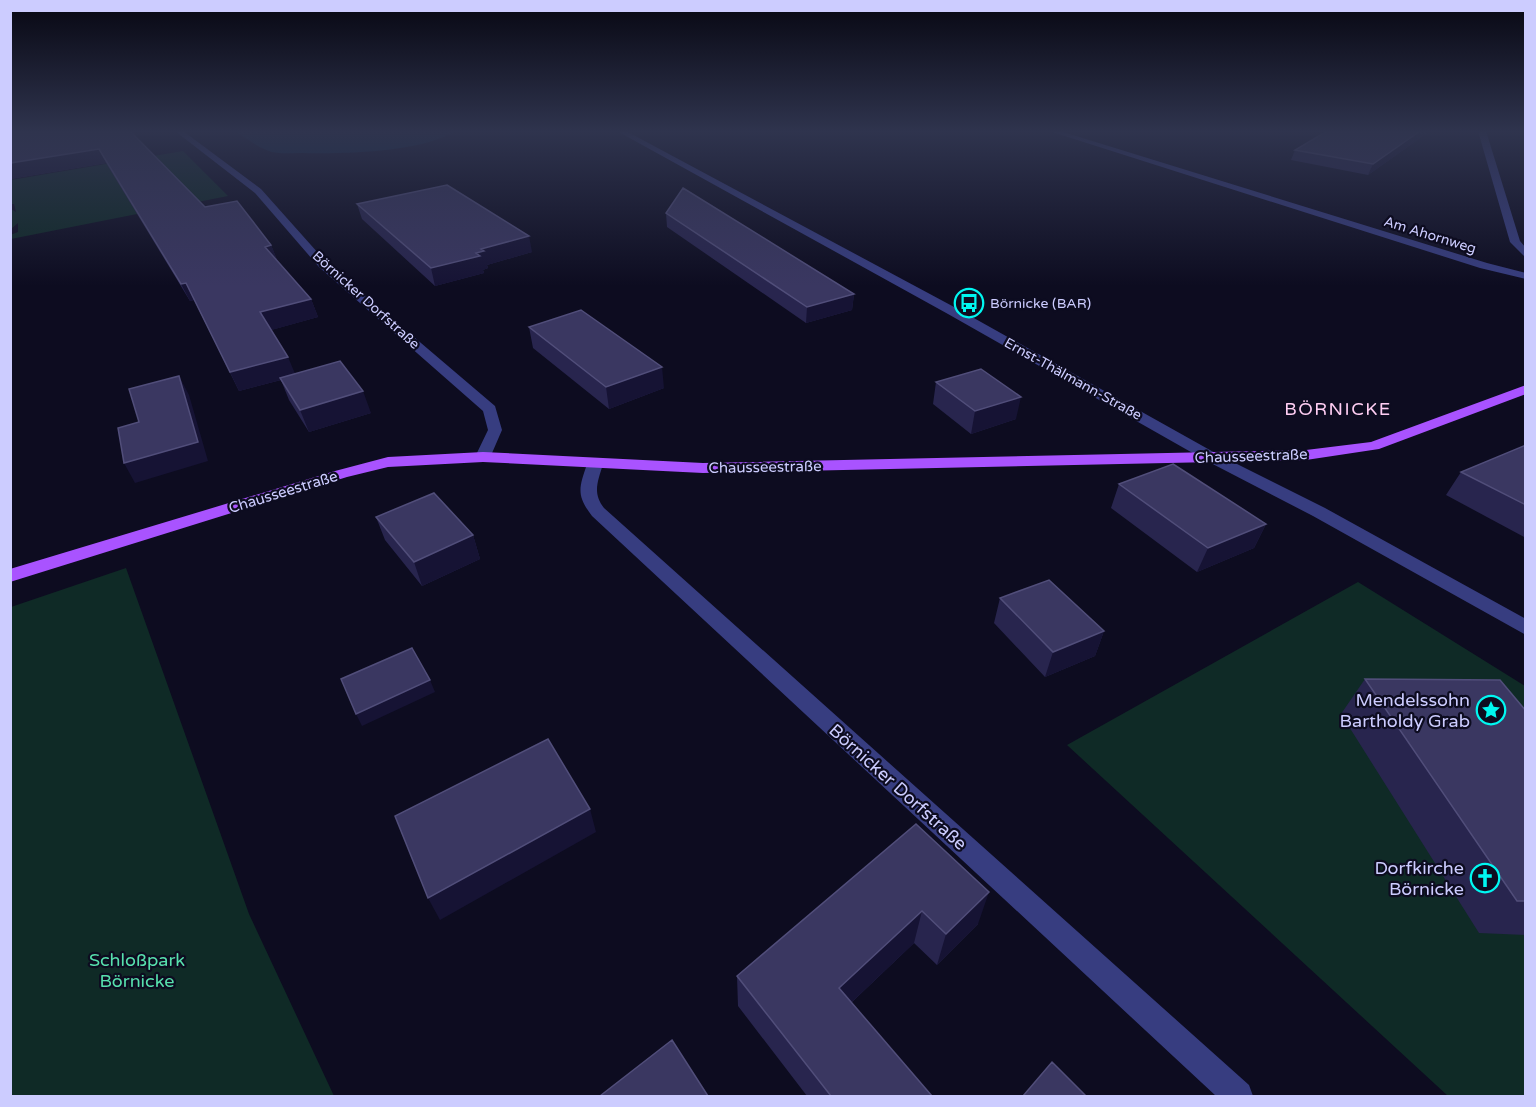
<svg xmlns="http://www.w3.org/2000/svg" width="1536" height="1107" viewBox="0 0 1536 1107" font-family="'Varela Round',sans-serif">
	<style>
		.green { fill: #0f2a26 }
		.water { fill: #0b2945 }
		.lines { fill: none; stroke-linecap: round; stroke-linejoin: round }
		.minor { fill: #373d80; fill-rule: evenodd }
		.major { fill: #a953ff; fill-rule: evenodd }
		.wall { fill: #28254e }
		.shaded-wall { fill: #161334 }
		.building { fill: #3a3761; stroke: #514e7a; stroke-width: 1.5 }
		.labels { text-anchor: middle; dominant-baseline: central; stroke-width: 4.5; stroke-linejoin: round; paint-order: stroke }
		.far-street-label { font-size: 14px; fill: #ccf; stroke: #0d0c20 }
		.far-poi-label { font-size: 14px; fill: #ccf; stroke: #0d0c20; text-anchor: start }
		.street-label { font-size: 15px; fill: #ccf; stroke: #0d0c20 }
		.quarter-label { font-size: 18px; letter-spacing: 1.5px; fill: #ffcef3; stroke: #0d0c20 }
		.near-poi-label { font-size: 18px; fill: #ccf; stroke: #0d0c20; text-anchor: end }
		.near-street-label { font-size: 18px; fill: #ccf; stroke: #0d0c20 }
		.near-park-label { font-size: 18px; fill: #57e0ad; stroke: #0d0c20 }
	</style>
	<rect width="100%" height="100%" fill="#0d0c20"/>
	<path class="green" d="M 183,151 L 228,196 L 11,239 L 10,235 L 18,232 L 18,223 L 11,229 L 11,209 L 16,212 L 14,204 L 11,204 L 11,180 Z
		M 126,568 L 249,914 L 334,1096 L 11,1096 L 11,607 Z
		M 1358,582 L 1525,686 L 1525,1096 L 1448,1096 L 1067,745 Z"/>
	<path class="water" d="M 236,131 L 455,131 C 421,153 340,154 300,153 C 291,153 280,154 272,152 C 259,148 246,139 236,131 Z"/>
	<g class="lines">
		<path class="minor" d="M 175,131 L 183,131 L 261,189 L 327,263 L 495,406 L 502,430 L 489,460 L 477,460 L 475,457 L 488,430 L 483,411 L 319,267 L 255,193 Z
			M 617,131 L 626,131 L 956,308 L 1217,454 L 1325,508 L 1526,619 L 1526,635 L 1313,516 L 1205,460 L 948,314 Z
			M 1049,131 L 1060,131 L 1487,263 L 1526,273 L 1526,279 L 1480,268 Z
			M 1478,131 L 1486,131 L 1520,241 L 1526,248 L 1526,258 L 1510,242 Z
			M 595,459 L 603,464 C 598,481 592,493 604,508 L 1249,1085 L 1253,1096 L 1216,1096 L 592,516 C 576,495 579,488 587,464 Z"/>
		<path class="major" d="M 1526,385 L 1526,394 L 1379,449 L 1306,460 L 703,473 L 483,462 L 388,467 L 347,477 L 10,582 L 10,569 L 335,471 L 388,457 L 483,452 L 703,463 L 1306,450 L 1371,442 Z"/>
	</g>
	<path class="wall" d="M 10,131 L 130,131 L 205,207 L 271,245 L 277,260 L 311,299 L 318,317 L 271,330 L 295,374 L 371,413 L 309,432 L 289,400 L 281,380 L 239,391 L 194,300 L 190,301 L 106,163 L 10,179 Z
		M 1430,131 L 1368,175 L 1291,160 L 1295,150 Z
		M 357,204 L 532,252 L 487,265 L 488,268 L 483,270 L 484,273 L 435,286 L 362,219 Z
		M 666,213 L 854,294 L 852,310 L 806,323 L 667,227 Z
		M 529,327 L 664,388 L 609,409 L 533,348 Z
		M 936,382 L 1016,419 L 971,434 L 933,404 Z
		M 1526,445 L 1526,538 L 1446,495 L 1461,472 Z
		M 1119,484 L 1266,524 L 1254,548 L 1197,572 L 1111,508 Z
		M 376,517 L 473,535 L 480,559 L 422,586 L 385,540 Z
		M 1000,598 L 1104,631 L 1095,656 L 1045,677 L 994,623 Z
		M 1365,679 L 1526,711 L 1526,935 L 1479,933 L 1341,714 Z
		M 916,824 L 978,924 L 937,965 L 914,943 L 851,1003 L 932,1096 L 807,1096 L 738,1006 L 737,976 Z"/>
	<path class="shaded-wall" d="M 1420,131 L 1430,131 L 1368,175 L 1373,164 Z
		M 99,149 L 106,163 L 10,179 L 10,163 Z
		M 529,236 L 532,252 L 487,265 L 488,268 L 483,270 L 484,273 L 435,286 L 431,268 L 476,253 L 481,249 Z
		M 271,245 L 278,262 L 265,247 Z
		M 186,283 L 194,300 L 190,301 L 181,284 Z
		M 854,294 L 852,310 L 806,323 L 807,307 Z
		M 311,299 L 318,317 L 268,331 L 260,312 Z
		M 288,357 L 296,376 L 239,391 L 230,372 Z
		M 662,367 L 664,388 L 609,409 L 606,387 Z
		M 179,376 L 189,395 L 208,461 L 135,483 L 124,463 Z
		M 363,391 L 371,413 L 309,432 L 300,410 Z
		M 1021,397 L 1016,419 L 971,434 L 975,411 Z
		M 1266,524 L 1254,548 L 1197,572 L 1208,548 Z
		M 473,535 L 480,559 L 422,586 L 414,562 Z
		M 1104,631 L 1095,656 L 1045,677 L 1053,652 Z
		M 430,680 L 435,692 L 362,726 L 356,714 Z
		M 590,809 L 596,832 L 440,920 L 428,898 Z
		M 989,892 L 978,924 L 937,965 L 946,934 Z
		M 922,911 L 914,943 L 835,1018 L 839,988 Z"/>
	<path class="building" d="M 10,131 L 130,131 L 205,207 L 237,201 L 271,245 L 265,247 L 311,299 L 260,312 L 288,357 L 230,372 L 186,283 L 181,284 L 99,149 L 10,163 Z
		M 1327,131 L 1420,131 L 1373,164 L 1295,150 Z
		M 447,185 L 529,236 L 481,249 L 484,251 L 476,253 L 480,256 L 431,268 L 357,204 Z
		M 683,188 L 854,294 L 807,307 L 666,213 Z
		M 581,310 L 662,367 L 606,387 L 529,327 Z
		M 340,361 L 363,391 L 300,410 L 280,378 Z
		M 981,369 L 1021,397 L 975,411 L 936,382 Z
		M 179,376 L 198,442 L 124,463 L 118,428 L 139,422 L 129,389 Z
		M 1526,445 L 1526,505 L 1461,472 Z
		M 1173,464 L 1266,524 L 1208,548 L 1119,484 Z
		M 434,493 L 473,535 L 414,562 L 376,517 Z
		M 1049,580 L 1104,631 L 1053,652 L 1000,598 Z
		M 412,648 L 430,680 L 356,714 L 341,679 Z
		M 1365,679 L 1500,680 L 1526,711 L 1526,901 L 1517,901 Z
		M 548,739 L 590,809 L 428,898 L 395,816 Z
		M 916,824 L 989,892 L 946,934 L 922,911 L 839,988 L 932,1096 L 831,1096 L 737,976 Z
		M 672,1040 L 708,1096 L 600,1096 Z
		M 1052,1062 L 1086,1096 L 1023,1096 Z"/>
	<linearGradient id="sky" x2="0" y2="1"><stop stop-color="#070712"/><stop offset="0.46" stop-color="#2f344e"/><stop offset="1" stop-color="#2f344e" stop-opacity="0"/></linearGradient>
	<rect width="1536" height="286" fill="url(#sky)"/>
	<defs>
		<g id="bus-ring" transform="scale(1.5)"><circle r="9.5" fill="#0d0c20" stroke="#00f7f1" stroke-width="1.5"/><path d="M-5-6H5V4H4V6H2V4H-2V6H-4V4H-5ZM-3.5-4V0h7V-4ZM-3.5 1.2v1.5H-2V1.2ZM2 1.2v1.5H3.5V1.2Z" fill="#00f7f1"/></g>
		<g id="sight-ring" transform="scale(1.5)"><circle r="9.5" fill="#0d0c20" stroke="#00f7f1" stroke-width="1.5"/><path d="M0-6L1.8-2.2L6-1.7L2.9 1.2L3.7 5.4L0 3.3L-3.7 5.4L-2.9 1.2L-6-1.7L-1.8-2.2Z" fill="#00f7f1"/></g>
		<g id="church-ring" transform="scale(1.5)"><circle r="9.5" fill="#0d0c20" stroke="#00f7f1" stroke-width="1.5"/><path d="M-1.2-6h2.4v3.5h3.3v2.4h-3.3V6h-2.4V-.1h-3.3v-2.4h3.3Z" fill="#00f7f1"/></g>
	</defs>
	<g fill-rule="evenodd">
		<use href="#bus-ring" x="969" y="303"/>
		<use href="#sight-ring" x="1491" y="710"/>
		<use href="#church-ring" x="1485" y="878"/>
	</g>
	<g class="labels">
		<g class="far-street-label">
			<text transform="translate(1430 235) rotate(17)">Am Ahornweg</text>
			<text transform="translate(366 300) rotate(42)">Börnicker Dorfstraße</text>
			<text transform="translate(1073 379) rotate(29)">Ernst-Thälmann-Straße</text>
		</g>
		<g class="far-poi-label">
			<text x="990" y="303">Börnicke (BAR)</text>
		</g>
		<g class="street-label">
			<text transform="translate(1251 456) rotate(-2)">Chausseestraße</text>
			<text transform="translate(765 467) rotate(-1)">Chausseestraße</text>
			<text transform="translate(283 492) rotate(-17)">Chausseestraße</text>
		</g>
		<g class="quarter-label">
			<text x="1338" y="409">BÖRNICKE</text>
		</g>
		<g class="near-poi-label">
			<text x="1470" y="700">Mendelssohn<tspan x="1470" dy="21">Bartholdy Grab</tspan></text>
			<text x="1464" y="868">Dorfkirche<tspan x="1464" dy="21">Börnicke</tspan></text>
		</g>
		<g class="near-street-label">
			<text transform="translate(898 787) rotate(42)">Börnicker Dorfstraße</text>
		</g>
		<g class="near-park-label">
			<text x="137" y="960">Schloßpark<tspan x="137" dy="21">Börnicke</tspan></text>
		</g>
	</g>
	<rect width="1536" height="1107" fill="none" stroke="#ccccff" stroke-width="24"/>
</svg>
